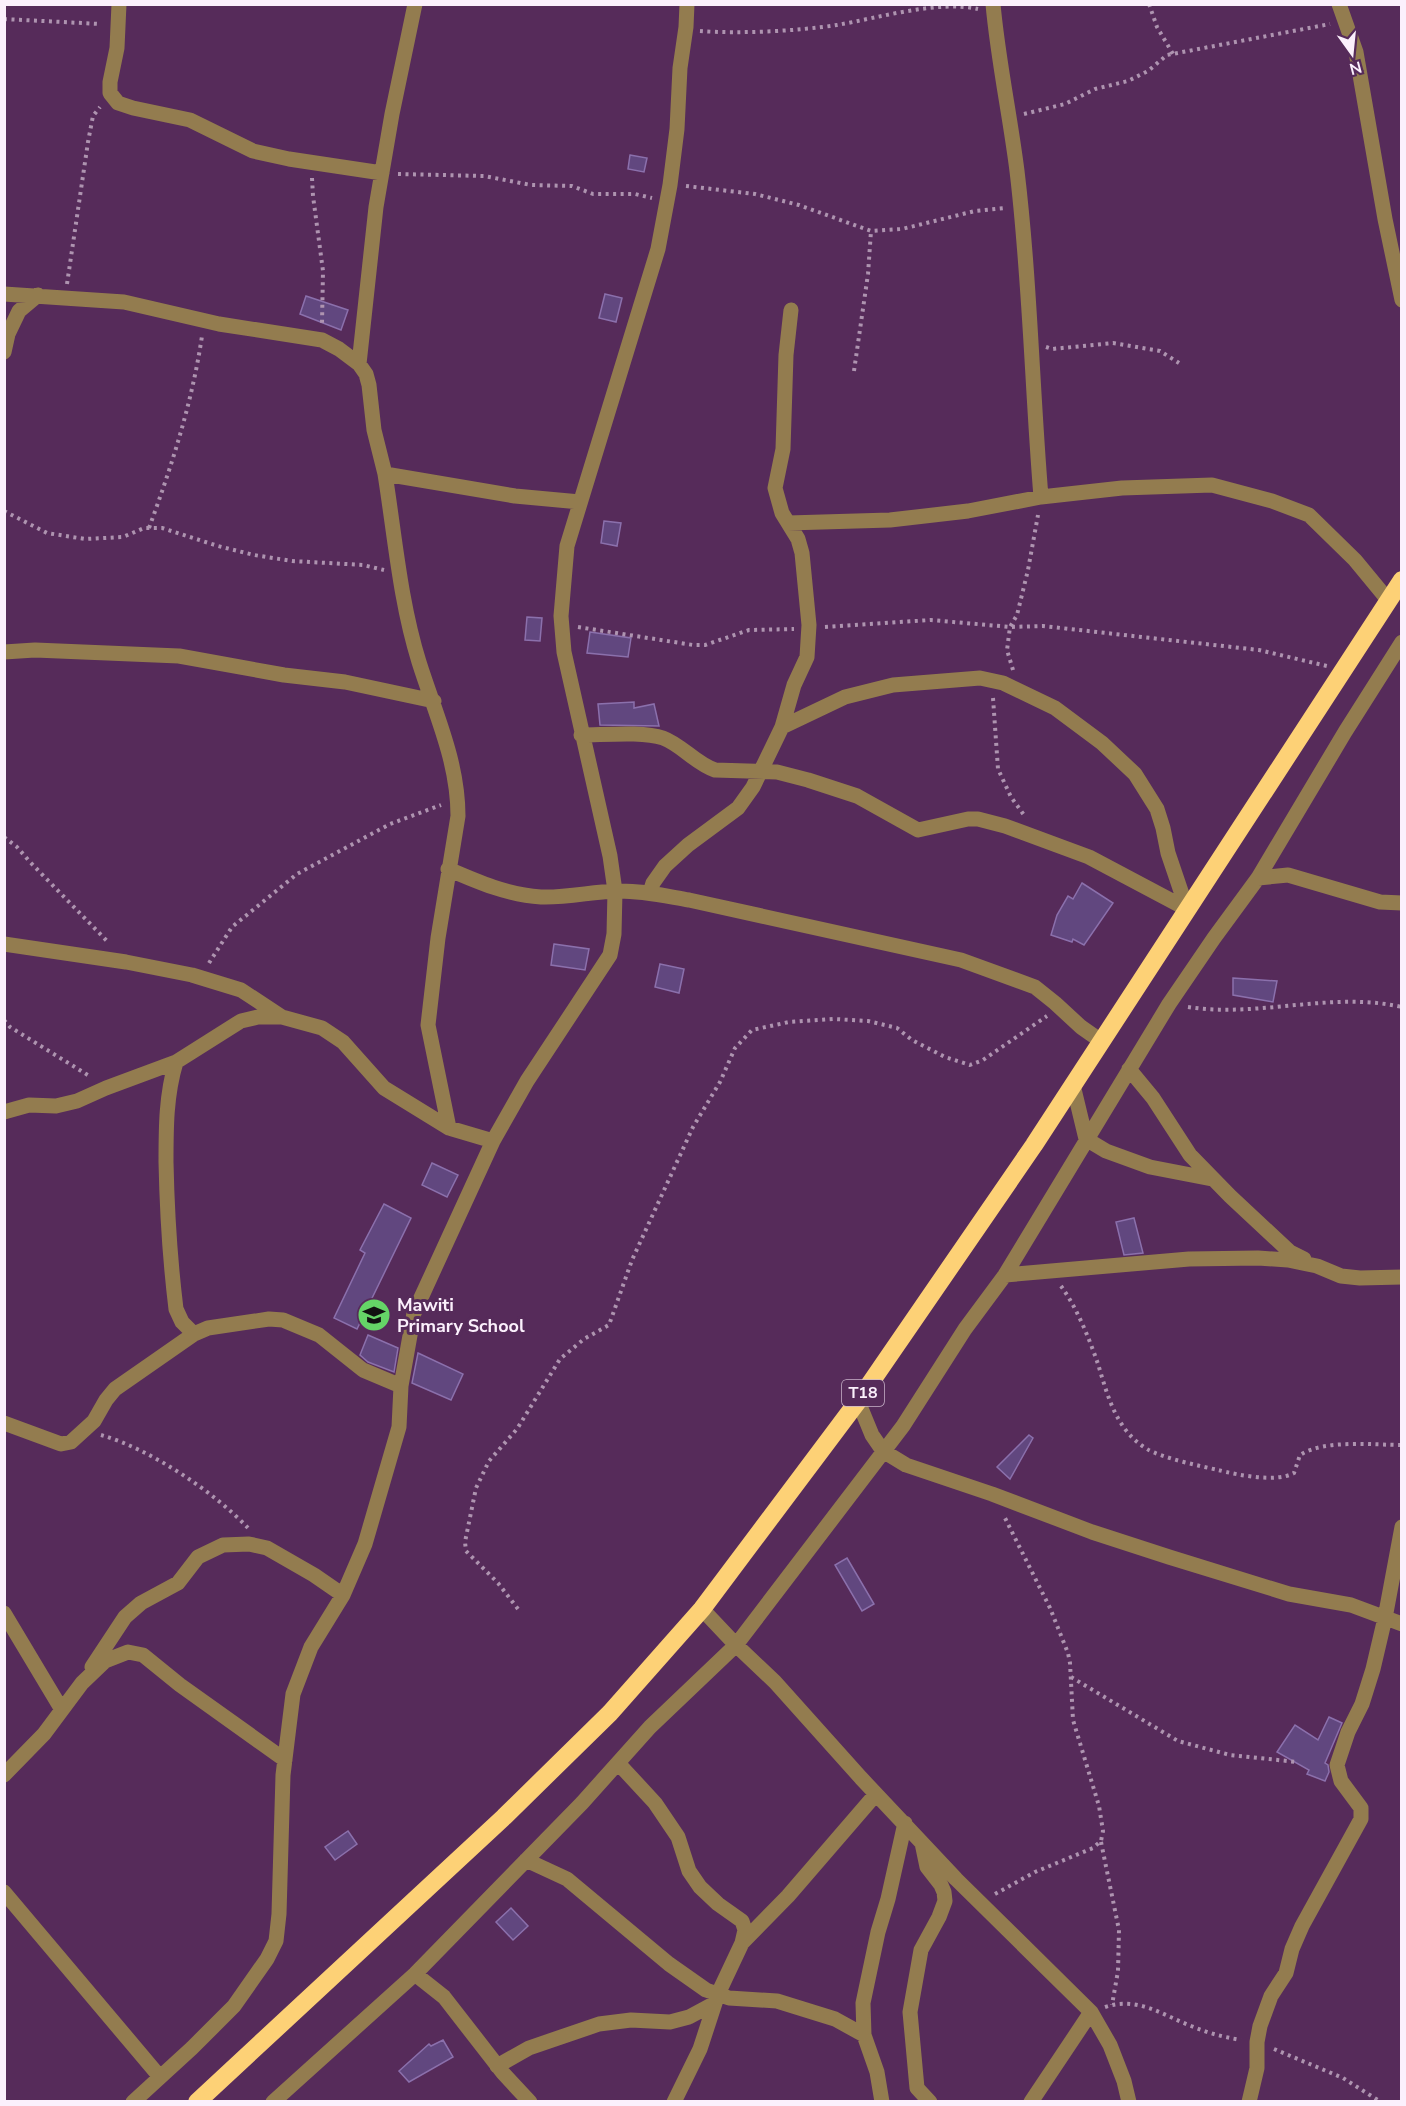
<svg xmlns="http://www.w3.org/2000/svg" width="1406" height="2106" viewBox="0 0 1406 2106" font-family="'Nunito Sans',sans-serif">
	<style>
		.building { fill: #61477f; stroke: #8b70ac; stroke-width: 1.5 }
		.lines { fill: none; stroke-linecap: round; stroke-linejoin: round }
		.path { stroke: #ae94b0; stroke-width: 4; stroke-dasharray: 3 4.5; stroke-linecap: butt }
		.minor { stroke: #937c4f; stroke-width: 15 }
		.highway { stroke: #fdd176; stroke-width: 18 }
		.labels { text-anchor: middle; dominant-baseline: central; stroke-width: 6; stroke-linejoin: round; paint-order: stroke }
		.shield { fill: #562b5a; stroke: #cab5cb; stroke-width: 1.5 }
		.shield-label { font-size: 16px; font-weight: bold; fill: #fbf0fc }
		.poi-label { font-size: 18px; font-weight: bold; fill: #fbf0fc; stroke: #562b5a; text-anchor: start }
	</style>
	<rect width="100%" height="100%" fill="#562b5a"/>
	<path class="building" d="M 630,155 L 647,158 L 644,172 L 628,169 Z
		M 605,294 L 622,298 L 616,322 L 599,318 Z
		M 306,296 L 348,310 L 341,330 L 300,314 Z
		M 604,521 L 621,523 L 617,546 L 601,543 Z
		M 527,617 L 542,618 L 540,641 L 525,640 Z
		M 590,632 L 631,638 L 628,657 L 587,653 Z
		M 634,702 L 634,708 L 654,704 L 659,726 L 600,725 L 598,704 Z
		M 1082,883 L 1113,903 L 1084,945 L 1073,939 L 1072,942 L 1051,935 L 1057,915 L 1068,896 L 1073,899 Z
		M 554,944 L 589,949 L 585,970 L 551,965 Z
		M 660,964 L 684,969 L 679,993 L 655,987 Z
		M 1233,978 L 1277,981 L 1273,1002 L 1233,995 Z
		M 432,1163 L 458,1175 L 447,1197 L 422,1185 Z
		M 384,1204 L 411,1218 L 357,1329 L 334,1318 L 365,1253 L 360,1250 Z
		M 1134,1218 L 1143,1253 L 1124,1255 L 1116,1222 Z
		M 368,1335 L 398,1348 L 394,1372 L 368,1362 L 360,1355 Z
		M 418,1353 L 463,1374 L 451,1400 L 412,1383 Z
		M 1029,1435 L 1033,1438 L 1010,1479 L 997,1467 Z
		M 847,1558 L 874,1604 L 862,1611 L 835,1565 Z
		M 1329,1717 L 1342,1723 L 1325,1763 L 1328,1765 L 1329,1772 L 1325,1781 L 1307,1774 L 1309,1770 L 1277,1752 L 1295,1725 L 1318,1740 Z
		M 348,1831 L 357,1844 L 335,1860 L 325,1847 Z
		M 511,1908 L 528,1926 L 513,1940 L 496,1922 Z
		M 443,2040 L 453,2057 L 409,2082 L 399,2071 L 429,2044 L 431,2046 Z"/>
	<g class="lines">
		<path class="path" d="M 1149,4 L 1157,27 L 1173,54
			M 4,19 L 101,24
			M 700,31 C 740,34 798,31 837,25 C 878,18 938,0 978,9
			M 1024,114 L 1065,104 L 1095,89 L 1128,81 L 1148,71 L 1167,55 L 1330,24
			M 398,174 L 484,176 L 531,185 L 572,186 L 593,194 L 635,194 L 652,198
			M 312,178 L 313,196 L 323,271 L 322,323
			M 686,186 L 755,194 L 799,205 L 871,231 L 902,229 L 975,211 L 1005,208
			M 67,284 L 88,142 L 93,116 L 100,107
			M 1046,347 L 1052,349 L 1113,343 L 1160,351 L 1179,363
			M 854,371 L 868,274 L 871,231
			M 4,511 L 47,533 L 85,539 L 123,537 L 144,528 L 162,528 L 218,546 L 254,555 L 292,561 L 363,565 L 384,570
			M 149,528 C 172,465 192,403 202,336
			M 578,627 L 693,645 L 705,645 L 749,630 L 794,629
			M 825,627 L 931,620 L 1010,627 L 1043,626 L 1259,650 L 1327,666
			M 1013,670 L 1007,650 L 1010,627 L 1017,615 L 1028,570 L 1038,515
			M 993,698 L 998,769 L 1011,797 L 1024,815
			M 4,837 L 17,847 L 30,862 L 107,941
			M 209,963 L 232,927 L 297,874 L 390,824 L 441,805
			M 1188,1007 C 1259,1018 1331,991 1402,1007
			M 4,1020 L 10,1027 L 91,1077
			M 1061,1286 C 1077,1308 1089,1338 1098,1364 C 1108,1397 1116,1430 1147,1449 C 1162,1458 1200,1466 1218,1470 C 1238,1475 1276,1483 1294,1473 L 1300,1455 C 1325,1439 1373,1445 1402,1445
			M 101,1435 C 150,1449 213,1491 248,1528
			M 518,1609 L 498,1583 L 466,1551 L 465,1542 L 476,1488 L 489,1461 L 517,1429 L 560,1359 L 584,1339 L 609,1325 L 632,1260 L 654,1212 L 693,1127 L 720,1082 L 735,1048 L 752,1030 L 789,1022 L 834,1019 L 868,1021 L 897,1028 L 912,1040 L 945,1057 L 970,1065 L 983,1060 L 1047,1016
			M 1071,1677 L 1178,1741 L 1230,1755 L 1297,1762
			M 1101,1842 L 1119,1930 L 1118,1971 L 1112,2005
			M 995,1894 L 1035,1872 L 1093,1848 L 1101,1841 L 1103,1831 L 1099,1806 L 1073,1720 L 1070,1663 L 1068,1653 L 1050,1608 L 1004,1516
			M 1105,2007 C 1137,1996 1163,2015 1191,2026 C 1208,2033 1223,2037 1241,2040
			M 1274,2049 L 1343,2078 L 1381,2102"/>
		<path class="minor" d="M 119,4 L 117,48 L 110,82 L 110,93 L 118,103 L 133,108 L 190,120 L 253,151 L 289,159 L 382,173
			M 993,4 C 998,60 1010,115 1017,171 C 1030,279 1032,388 1041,497
			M 1339,4 L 1356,52 L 1385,219 L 1402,300
			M 4,294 L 124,302 L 219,324 L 322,340 L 339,349 L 359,364 L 366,374 L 369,385 L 374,430 L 385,474 L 515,496 L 580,502
			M 4,352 L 8,334 L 19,311 L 38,295
			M 359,364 L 376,207 L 392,114 L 415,4
			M 385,474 C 395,537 400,601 419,662 C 435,713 458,761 458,816 L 438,938 L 428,1025 L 449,1128
			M 788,523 L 890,520 L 968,511 L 1041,497 L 1122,488 L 1212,485 L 1272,501 L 1309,515 L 1355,560 L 1388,600
			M 4,652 L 35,650 L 179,656 L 284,675 L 345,682 L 434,701
			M 782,727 L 845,697 L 893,685 L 980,678 L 1003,683 L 1055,708 L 1102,743 L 1135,774 L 1157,809 L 1163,828 L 1168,853 L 1187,909
			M 581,735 C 603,735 643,731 663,738 C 682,745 696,764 715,770 L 777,772 L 808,780 L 857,796 L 918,830 L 968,819 L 978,819 L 1005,826 L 1089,857 L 1187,909
			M 448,869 C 478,882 508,895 541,897 C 566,898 591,892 615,891 C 640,890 665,896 689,900 L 961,960 L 1035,987 L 1055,1003 L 1081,1027 L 1101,1041
			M 1258,878 L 1288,875 L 1380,902 L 1402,903
			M 650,893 L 653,883 L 665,866 L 688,845 L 738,808 L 753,787 L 782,727 L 794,685 L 807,657 L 809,625 L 802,553 L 798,539 L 782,513 L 775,488 L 783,449 L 786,355 L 791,310
			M 4,944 L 126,962 L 192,975 L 241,990 L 282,1017
			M 176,1062 C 166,1095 166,1128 166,1162 C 167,1211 170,1260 176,1309 L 182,1322 L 194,1334
			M 1129,1069 L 1153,1098 L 1190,1155 L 1230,1196 L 1290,1252 L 1304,1259
			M 1073,1085 L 1086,1139 L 1106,1151 L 1150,1167 L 1212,1179
			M 4,1112 L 29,1105 L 56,1106 L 77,1101 L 106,1088 L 176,1062 L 241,1021 L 258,1017 L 282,1017 L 322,1028 L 343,1042 L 384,1088 L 449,1128 L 493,1141
			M 1005,1275 L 1189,1259 L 1258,1258 L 1288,1260 L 1317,1266 L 1341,1276 L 1360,1278 L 1402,1277
			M 858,1401 L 872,1435 L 883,1451 L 906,1465 L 992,1494 L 1092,1532 L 1169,1557 L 1289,1594 L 1351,1605 L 1402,1624
			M 4,1423 L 61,1444 L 71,1442 L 94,1421 L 106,1400 L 115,1389 L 194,1334 L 208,1328 L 269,1319 L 283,1320 L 319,1335 L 363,1370 L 401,1386
			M 702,1609 L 736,1645 L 775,1682 L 861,1778 L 956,1879 L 1091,2012 L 1110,2045 L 1124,2081 L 1129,2102
			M 4,1613 L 62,1710
			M 92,1667 L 125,1617 L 141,1603 L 178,1583 L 198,1557 L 223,1545 L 249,1544 L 267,1548 L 314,1575 L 343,1595
			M 618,1763 L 655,1803 L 678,1837 L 689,1871 L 700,1887 L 718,1904 L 742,1921 L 745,1930 L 742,1943 L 718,1994 L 700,2049 L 674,2102
			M 4,1775 L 44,1734 L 82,1683 L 105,1661 L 128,1652 L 143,1655 L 180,1685 L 285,1760
			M 922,1843 L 927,1867 L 941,1885 L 944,1892 L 945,1901 L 939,1917 L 921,1950 L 910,2012 L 917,2088 L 930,2102
			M 526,1860 L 567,1879 L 669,1964 L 706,1990 L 729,1998 L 777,2001 L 835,2019 L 864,2035
			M 4,1892 L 160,2077
			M 742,1943 L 788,1896 L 876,1794
			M 415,1974 L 444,1997 L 503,2073 L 530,2102
			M 497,2066 L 529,2048 L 599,2024 L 631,2020 L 670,2022 L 689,2017 L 715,2003
			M 133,2102 L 192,2048 L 234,2006 L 267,1959 L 276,1941 L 279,1914 L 283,1775 L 293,1694 L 311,1647 L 343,1595 L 365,1544 L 399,1427 L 401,1386 L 414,1313 L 493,1141 L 527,1081 L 610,955 L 614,934 L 615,891 L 610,856 L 564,652 L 561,616 L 567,546 L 658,249 L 670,185 L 677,129 L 680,68 L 686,27 L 687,4
			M 273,2102 L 415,1974 L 582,1803 L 650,1727 L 736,1645 L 903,1426 L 965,1329 L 1005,1275 L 1169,1004 L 1214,938 L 1258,878 L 1345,732 L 1402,642
			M 882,2102 L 877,2072 L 864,2035 L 863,2003 L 878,1932 L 888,1899 L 905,1823
			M 1031,2102 L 1091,2012
			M 1249,2102 L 1257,2068 L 1257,2042 L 1260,2026 L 1271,1996 L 1286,1973 L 1292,1949 L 1302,1926 L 1361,1819 L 1361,1808 L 1341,1781 L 1337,1765 L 1348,1732 L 1362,1704 L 1373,1669 L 1385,1618 L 1402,1527"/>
		<path class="highway" d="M 197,2102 L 504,1817 L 610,1713 L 702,1609 L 858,1401 L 1034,1145 L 1402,580"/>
	</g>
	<defs>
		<g id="school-disc" transform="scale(1.725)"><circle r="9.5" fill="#65d467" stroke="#562b5a"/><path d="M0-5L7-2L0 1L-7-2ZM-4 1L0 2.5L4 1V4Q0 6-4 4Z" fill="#111"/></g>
	</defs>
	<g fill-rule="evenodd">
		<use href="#school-disc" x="374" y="1315"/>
	</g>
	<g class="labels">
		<rect class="shield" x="842" y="1380" width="42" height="26" rx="4.5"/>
		<g class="shield-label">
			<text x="863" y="1393">T18</text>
		</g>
		<g class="poi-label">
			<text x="397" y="1305">Mawiti<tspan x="397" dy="21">Primary School</tspan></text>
		</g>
	</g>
	<rect width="1406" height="2106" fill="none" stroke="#fbf0fc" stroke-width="12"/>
	<g transform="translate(1352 54) rotate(165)" stroke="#562b5a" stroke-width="4.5" paint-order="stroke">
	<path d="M0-4.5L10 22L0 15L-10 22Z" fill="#fbf0fc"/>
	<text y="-9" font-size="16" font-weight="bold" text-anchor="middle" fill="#fbf0fc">N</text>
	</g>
</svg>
